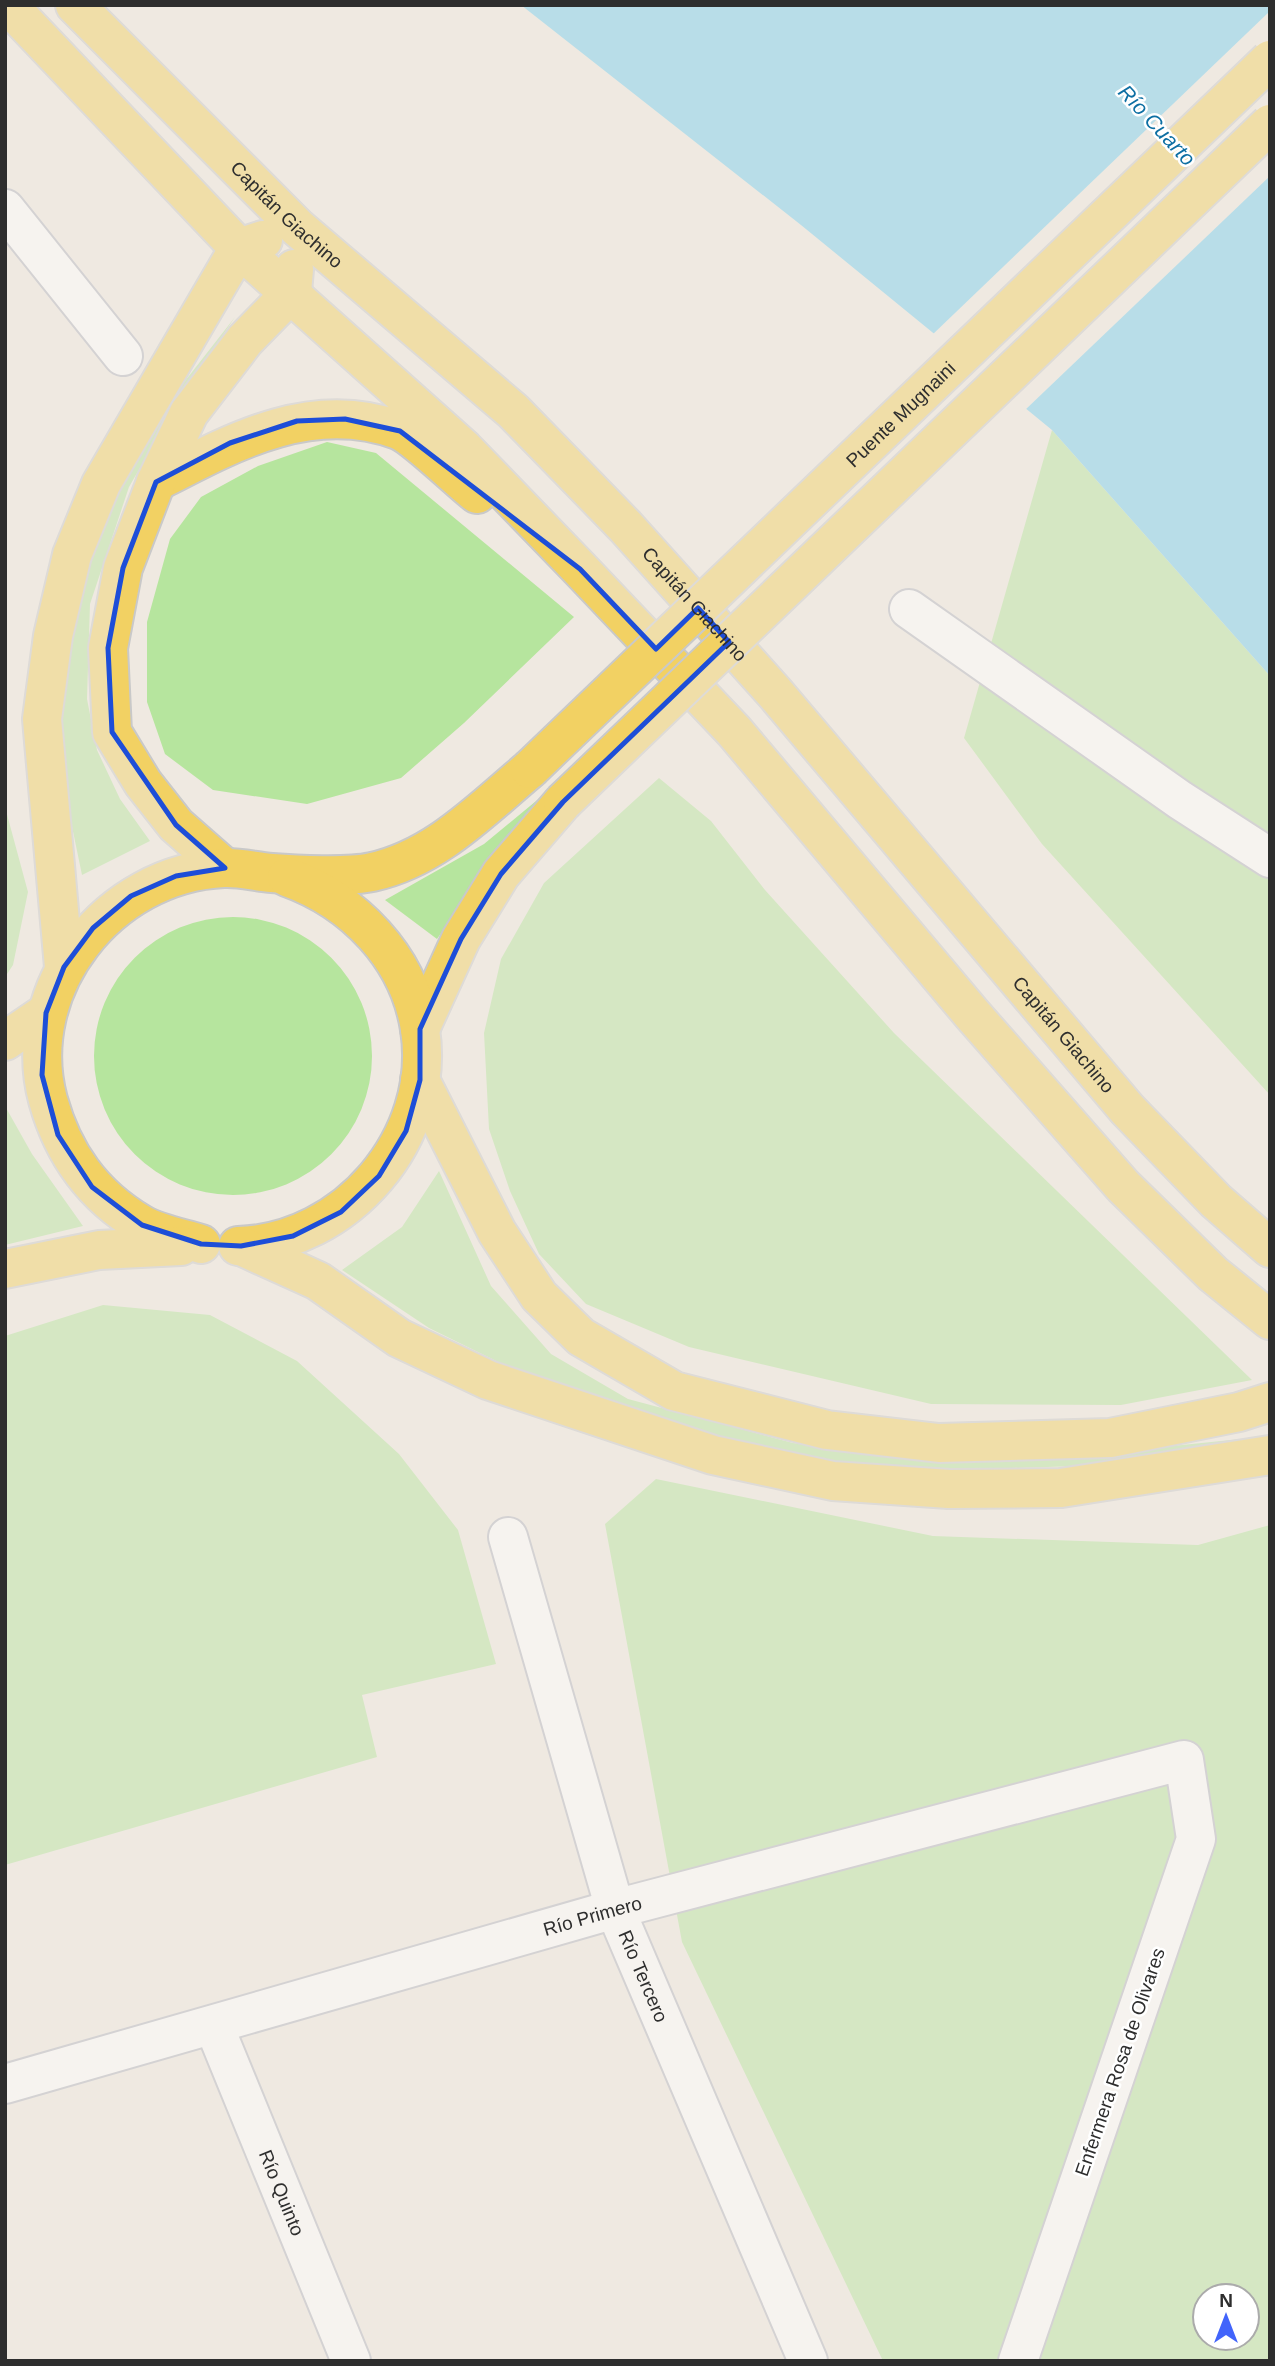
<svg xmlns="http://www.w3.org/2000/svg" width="1275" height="2366" viewBox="0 0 1275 2366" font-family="Helvetica,sans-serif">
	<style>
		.green { fill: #b6e59e; fill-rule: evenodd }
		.water { fill: #75cff0 }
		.pier { fill: #efe9e1 }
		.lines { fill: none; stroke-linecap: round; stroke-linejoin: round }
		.minor-casing { stroke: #b4b7c1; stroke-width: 42 }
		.major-casing { stroke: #c9c9c9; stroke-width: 42 }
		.minor { stroke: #fff; stroke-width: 38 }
		.major { stroke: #f2d163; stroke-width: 38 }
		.major-bridge-casing { stroke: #c9c9c9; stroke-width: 42; stroke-linecap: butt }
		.major-bridge { stroke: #f2d163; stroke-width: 38 }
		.marked { fill: none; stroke: #1d4ed8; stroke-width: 5; stroke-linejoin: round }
		.labels { text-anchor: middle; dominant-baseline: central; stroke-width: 5; stroke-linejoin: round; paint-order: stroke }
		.street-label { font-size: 19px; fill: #2e2e2e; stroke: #fff }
		.water-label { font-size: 21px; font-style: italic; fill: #0d6fa3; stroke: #fff }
	</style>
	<rect width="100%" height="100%" fill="#efe9e1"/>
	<path class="green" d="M 235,317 L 178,402 L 129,487 L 90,604 L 87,699 L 97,750 L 120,799 L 150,841 L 82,875 L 63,783 L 62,681 L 75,591 L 106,502 L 167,404 Z
		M 1052,430 L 1270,676 L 1270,1095 L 1042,844 L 964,738 Z
		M 327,442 L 376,453 L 574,617 L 464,723 L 401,778 L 307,804 L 213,790 L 165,754 L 147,702 L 147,622 L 170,539 L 201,497 L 258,466 Z
		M 588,758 L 486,869 L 437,939 L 385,900 L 484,844 Z
		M 659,778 L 711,821 L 765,890 L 894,1033 L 1252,1380 L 1121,1405 L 931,1404 L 689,1347 L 586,1304 L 539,1254 L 510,1191 L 489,1129 L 484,1033 L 501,959 L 544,883 Z
		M 5,807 L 28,892 L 13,965 L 5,977 Z
		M94 1056a139 139 0 1 1 278 0a139 139 0 1 1-278 0Z
		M 5,1106 L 32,1154 L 83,1226 L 5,1245 Z
		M 439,1171 L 491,1286 L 551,1354 L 628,1399 L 793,1443 L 938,1459 L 1084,1455 L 1270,1436 L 1109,1465 L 915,1471 L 744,1453 L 578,1401 L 429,1328 L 342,1270 L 402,1227 Z
		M 103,1305 L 210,1315 L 297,1361 L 399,1454 L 458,1530 L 496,1664 L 362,1695 L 377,1757 L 5,1865 L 5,1336 Z
		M 656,1479 L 933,1536 L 1198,1545 L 1270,1525 L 1270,2361 L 883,2361 L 682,1942 L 605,1524 ZM 1205,2296 L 1247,2296 L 1247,2338 L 1205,2338 Z"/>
	<path class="water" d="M 521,5 L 1270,5 L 1270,676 L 1052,430 L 801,225 Z"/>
	<path class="pier" d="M 1270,11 L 1270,176 L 1024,411 L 931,336 Z"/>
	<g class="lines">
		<g class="minor-casing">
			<g id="minor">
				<path d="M 5,209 L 123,356"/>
				<path d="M 909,609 L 1180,800 L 1270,858"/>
				<path id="s1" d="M 508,1537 L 615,1909 L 808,2361"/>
				<path id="s2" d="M 214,2026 L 351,2361"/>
				<path id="s3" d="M 5,2084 L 615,1909 L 1184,1760 L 1196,1839 L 1018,2361"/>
			</g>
		</g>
		<g class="major-casing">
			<g id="major">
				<path d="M 8,5 L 239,248 L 464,449 L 580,569 L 734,731 L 972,1014 L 1123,1186 L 1213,1274 L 1270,1320"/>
				<path id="s4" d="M 75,5 L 298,228 L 513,411 L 625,526 L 775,693 L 1127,1109 L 1216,1201 L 1270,1248"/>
				<path d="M 156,482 C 231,443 311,398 398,430 C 414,436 460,481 477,494"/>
				<path d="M 225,868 L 176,825 L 143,783 L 112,732 L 108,648 L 123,568 L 156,482 L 189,413 L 245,340 L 292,292 L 294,269"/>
				<path d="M 64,967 L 42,719 L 53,636 L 72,555 L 101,484 L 239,248 L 263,240"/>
				<path d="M 420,1029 L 461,939 L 501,874 L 563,802"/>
				<path d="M 5,1041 L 46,1013"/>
				<path d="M 420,1080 L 497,1232 L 539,1296 L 581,1337 L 674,1391 L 827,1430 L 939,1443 L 1110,1438 L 1239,1412 L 1270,1402"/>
				<path d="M 201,1244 C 182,1238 158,1234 141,1224 C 92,1195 63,1154 48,1100 C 18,988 109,873 224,868 C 240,867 256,872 272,873 C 296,875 350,877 372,872 C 436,858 482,809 530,769"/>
				<path d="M 238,1246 C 346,1243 437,1138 420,1029 C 409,957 354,901 287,877"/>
				<path d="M 241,1246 L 318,1281 L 399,1338 L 488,1380 L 713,1455 L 833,1481 L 949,1489 L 1061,1488 L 1270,1455"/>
				<path d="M 5,1269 L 99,1250 L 181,1246"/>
			</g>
		</g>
		<use href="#minor" class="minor"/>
		<use href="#major" class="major"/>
		<g class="major-bridge-casing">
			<g id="major-bridge">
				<path id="s5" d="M 530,769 L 1270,60"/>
				<path d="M 563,802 L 1270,124"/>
			</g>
		</g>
		<use href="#major-bridge" class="major-bridge"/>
	</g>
	<path d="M0 0H1275V2366H0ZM 345,419 L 400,431 L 580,569 L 656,649 L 698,608 L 729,642 L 563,802 L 501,874 L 461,939 L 420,1029 L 420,1080 L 406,1131 L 379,1176 L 341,1212 L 293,1236 L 241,1246 L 201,1244 L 142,1225 L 92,1187 L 58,1135 L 42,1075 L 46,1013 L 64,967 L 93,928 L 131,896 L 176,876 L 225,868 L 176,825 L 112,732 L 108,648 L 123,568 L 156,482 L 230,443 L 297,421 Z" fill="#efe9e1" fill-opacity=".55" fill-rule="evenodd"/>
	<path class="marked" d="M 345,419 L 400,431 L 580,569 L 656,649 L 698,608 L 729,642 L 563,802 L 501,874 L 461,939 L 420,1029 L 420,1080 L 406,1131 L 379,1176 L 341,1212 L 293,1236 L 241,1246 L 201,1244 L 142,1225 L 92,1187 L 58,1135 L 42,1075 L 46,1013 L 64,967 L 93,928 L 131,896 L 176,876 L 225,868 L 176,825 L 112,732 L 108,648 L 123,568 L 156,482 L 230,443 L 297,421 Z"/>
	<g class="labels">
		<g class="street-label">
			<text stroke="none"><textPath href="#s4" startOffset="298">Capitán Giachino</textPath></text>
			<text stroke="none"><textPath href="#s5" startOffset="513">Puente Mugnaini</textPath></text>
			<text stroke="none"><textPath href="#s4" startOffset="863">Capitán Giachino</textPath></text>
			<text stroke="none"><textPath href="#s4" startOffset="1430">Capitán Giachino</textPath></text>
			<text stroke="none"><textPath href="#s3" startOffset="611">Río Primero</textPath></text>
			<text stroke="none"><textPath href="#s1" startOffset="460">Río Tercero</textPath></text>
			<text transform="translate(1120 2062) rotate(-71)">Enfermera Rosa de Olivares</text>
			<text stroke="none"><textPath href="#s2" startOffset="180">Río Quinto</textPath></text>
		</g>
		<g class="water-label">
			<text transform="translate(1157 125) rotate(47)">Río Cuarto</text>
		</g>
	</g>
	<rect width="1275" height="2366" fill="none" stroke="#2e2e2e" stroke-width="14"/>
	<g transform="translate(1226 2317)"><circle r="33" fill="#ffffff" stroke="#ababab" stroke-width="2"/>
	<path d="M0-5L12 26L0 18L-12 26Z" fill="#4264fb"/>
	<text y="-10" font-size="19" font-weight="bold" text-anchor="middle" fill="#2e2e2e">N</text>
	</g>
</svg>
